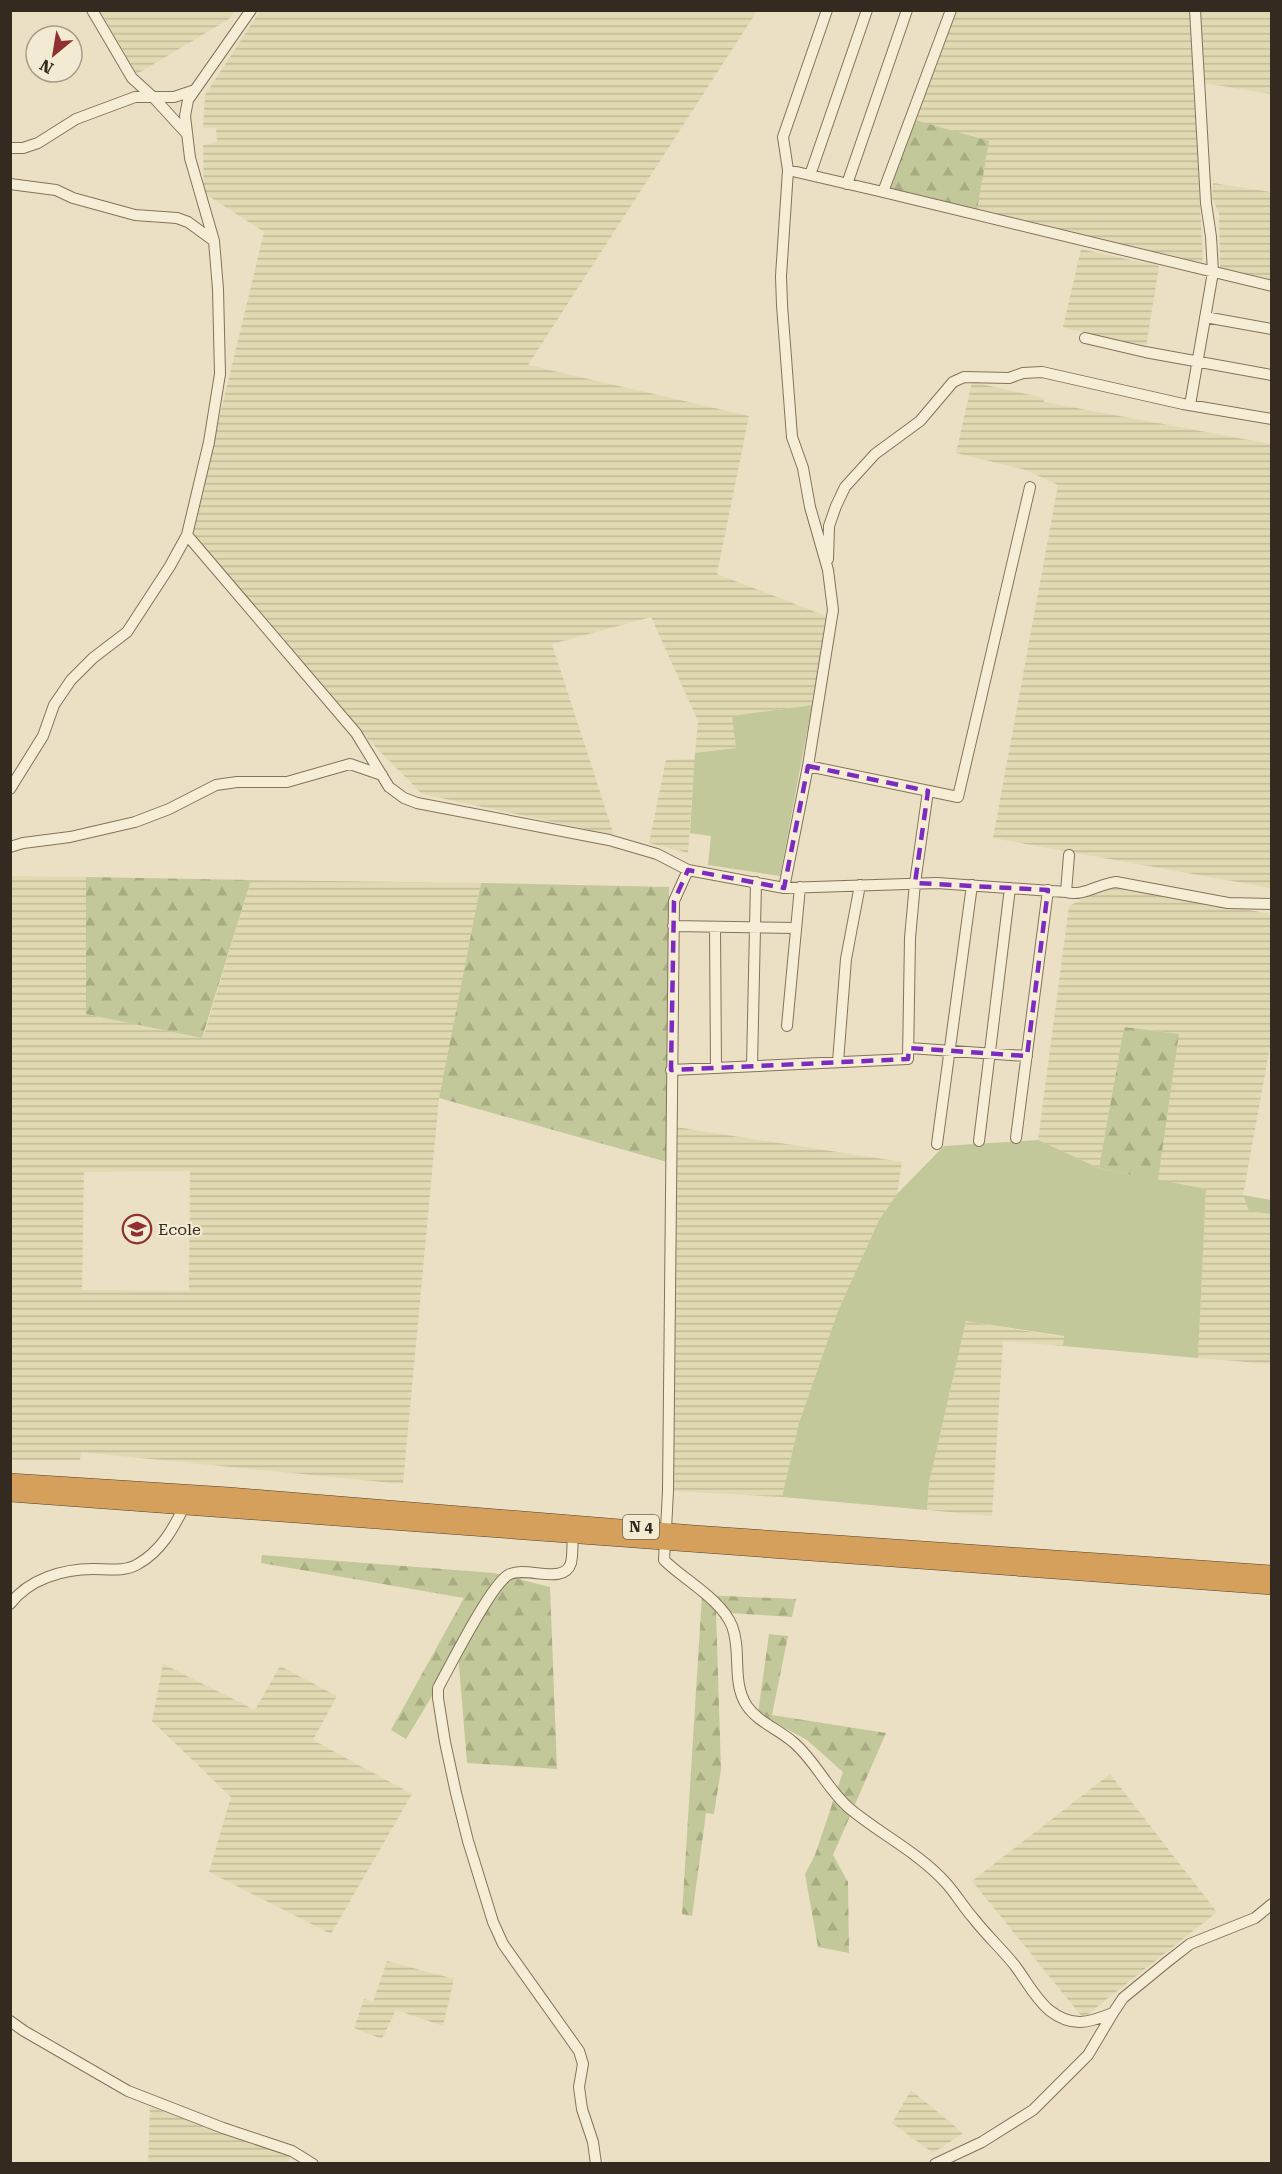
<svg xmlns="http://www.w3.org/2000/svg" width="1282" height="2174" viewBox="0 0 1282 2174" font-family="'Roboto Serif',serif">
	<style>
		.farmland { fill: url(#farmland-rules); fill-rule: evenodd }
		.grass { fill: #c2c899 }
		.forest { fill: url(#forest-firs) }
		.lines { fill: none; stroke-linecap: round; stroke-linejoin: round }
		.minor-casing { stroke: #84725c; stroke-width: 12 }
		.highway-casing { stroke: #524030; stroke-width: 16 }
		.minor { stroke: #f6edd7; stroke-width: 10 }
		.highway { stroke: #d4a05b; stroke-width: 15 }
		.marked { fill: none; stroke: #7b2cbf; stroke-width: 4.5; stroke-dasharray: 12 8; stroke-linejoin: round }
		.labels { text-anchor: middle; dominant-baseline: central; stroke-width: 4.5; stroke-linejoin: round; paint-order: stroke }
		.shield { fill: #f3ead3; stroke: #6e6455; stroke-width: 1.5 }
		.shield-label { font-size: 15px; font-weight: bold; fill: #352a1f }
		.poi-label { font-size: 16px; fill: #352a1f; stroke: #f3ead3; text-anchor: start }
	</style>
	<defs>
		<pattern id="farmland-rules" width="6" height="5" patternUnits="userSpaceOnUse" patternTransform="scale(1.5)"><rect width="6" height="5" fill="#e0d9b2"/><path d="M0 2.5h6" fill="none" stroke="#c1ba99"/></pattern>
		<pattern id="forest-firs" width="22" height="20" patternUnits="userSpaceOnUse" patternTransform="scale(1.5)"><rect width="22" height="20" fill="#c2c899"/><path d="M5 1l3.5 6h-7zM16 11l3.5 6h-7z" fill="#a7ac83"/></pattern>
	</defs>
	<rect width="100%" height="100%" fill="#ebe0c4"/>
	<path class="farmland" d="M 100,11 L 235,11 L 229,19 L 137,74 Z
		M 260,11 L 757,11 L 528,365 L 749,416 L 717,574 L 826,616 L 812,705 L 732,716 L 736,748 L 695,753 L 698,721 L 651,617 L 552,644 L 614,835 L 422,794 L 358,729 L 192,532 L 264,232 L 204,193 L 203,145 L 217,143 L 216,128 L 203,128 L 205,95 Z
		M 956,11 L 1190,11 L 1203,263 L 977,210 L 915,120 Z
		M 1201,11 L 1271,11 L 1271,94 L 1204,83 Z
		M 1213,183 L 1271,192 L 1271,280 L 1220,271 L 1219,213 L 1212,198 Z
		M 1081,249 L 1159,266 L 1146,347 L 1063,327 Z
		M 972,382 L 1044,398 L 1044,402 L 1271,444 L 1271,888 L 993,838 L 1058,485 L 1026,470 L 956,453 Z
		M 695,759 L 688,853 L 649,843 L 666,760 Z
		M 11,876 L 86,877 L 86,1014 L 203,1038 L 251,880 L 481,883 L 439,1098 L 403,1484 L 81,1452 L 80,1460 L 11,1460 ZM 190,1171 L 189,1291 L 82,1290 L 84,1172 Z
		M 1107,887 L 1142,890 L 1271,914 L 1271,1052 L 1269,1052 L 1243,1195 L 1250,1210 L 1271,1214 L 1271,1364 L 1198,1358 L 1206,1189 L 1158,1180 L 1179,1034 L 1124,1027 L 1099,1168 L 1038,1140 L 1069,906 Z
		M 676,1127 L 902,1162 L 897,1194 L 879,1220 L 838,1311 L 799,1423 L 782,1497 L 673,1491 Z
		M 966,1321 L 1064,1337 L 1063,1346 L 1003,1341 L 992,1516 L 927,1510 L 929,1483 Z
		M 163,1664 L 255,1710 L 280,1666 L 337,1696 L 313,1740 L 412,1794 L 331,1934 L 209,1872 L 231,1797 L 152,1721 Z
		M 1110,1774 L 1217,1912 L 1083,2018 L 972,1881 Z
		M 387,1961 L 454,1979 L 443,2026 L 396,2010 L 382,2039 L 354,2028 L 364,1999 L 373,2002 Z
		M 911,2090 L 963,2133 L 933,2153 L 892,2123 Z
		M 150,2107 L 291,2156 L 287,2163 L 148,2164 Z"/>
	<path class="grass" d="M 812,705 L 780,876 L 708,865 L 711,836 L 690,833 L 695,753 L 736,748 L 732,716 Z
		M 1038,1140 L 1099,1168 L 1206,1189 L 1198,1358 L 1063,1346 L 1064,1336 L 966,1321 L 929,1483 L 927,1510 L 782,1497 L 799,1423 L 838,1311 L 879,1220 L 897,1194 L 944,1146 Z
		M 1243,1195 L 1271,1200 L 1271,1214 L 1249,1211 Z"/>
	<path class="forest" d="M 915,120 L 989,141 L 977,210 L 888,189 Z
		M 86,877 L 251,880 L 202,1038 L 86,1014 Z
		M 481,883 L 669,887 L 667,1162 L 439,1098 Z
		M 1124,1027 L 1179,1034 L 1158,1180 L 1099,1168 Z
		M 262,1555 L 494,1573 L 550,1587 L 557,1769 L 467,1763 L 458,1653 L 406,1739 L 391,1730 L 464,1598 L 261,1563 Z
		M 702,1595 L 796,1599 L 792,1617 L 716,1612 L 721,1769 L 714,1814 L 706,1813 L 692,1916 L 682,1914 Z
		M 769,1634 L 788,1636 L 772,1715 L 886,1733 L 833,1855 L 848,1882 L 849,1953 L 818,1947 L 805,1874 L 815,1855 L 843,1772 L 807,1740 L 758,1713 Z"/>
	<g class="lines">
		<g class="minor-casing">
			<path id="minor" d="M 92,10 L 132,78 L 154,98 L 187,134
				M 10,148 L 23,148 L 38,143 L 76,119 L 135,97 L 174,97 L 195,90
				M 788,170 L 883,192 L 951,10
				M 810,175 L 867,10
				M 10,184 L 56,190 L 73,198 L 135,215 L 177,218 L 188,222 L 214,241
				M 847,184 L 907,10
				M 883,192 L 1272,286
				M 1205,317 L 1272,329
				M 1085,338 L 1145,352 L 1272,375
				M 1190,405 L 1213,272 L 1211,237 L 1206,203 L 1195,10
				M 187,535 L 356,733 L 389,787 L 404,798 L 417,803 L 609,840 L 657,854 L 688,870 L 784,888 L 937,883 L 1066,892 L 1069,855
				M 828,559 L 829,526 L 836,506 L 845,487 L 875,454 L 920,421 L 953,382 L 964,377 L 1009,378 L 1023,373 L 1042,372 L 1183,404 L 1272,419
				M 808,766 L 833,610 L 828,570 L 810,507 L 803,468 L 792,437 L 782,305 L 781,276 L 788,170 L 783,137 L 827,10
				M 10,789 L 43,736 L 54,705 L 71,680 L 93,658 L 127,632 L 170,566 L 187,535 L 209,442 L 220,374 L 218,289 L 214,241 L 190,158 L 185,116 L 188,100 L 251,10
				M 10,847 L 23,843 L 70,837 L 135,822 L 169,809 L 216,785 L 237,782 L 287,782 L 350,764 L 382,775
				M 784,888 L 808,766 L 958,797 L 1030,487
				M 1066,892 C 1083,897 1098,884 1116,882 L 1228,903 L 1272,904
				M 673,926 L 796,928
				M 715,927 L 716,1068
				M 787,1026 L 800,887
				M 909,1048 L 1027,1056
				M 838,1062 L 846,959 L 860,885
				M 752,1066 L 756,882
				M 671,1070 L 908,1059 L 910,938 L 915,883 L 928,791
				M 1016,1138 L 1048,890
				M 979,1141 L 1010,888
				M 937,1144 L 972,885
				M 666,1529 L 668,1491 L 674,901 L 688,870
				M 573,1535 C 572,1544 573,1555 571,1563 C 564,1586 526,1565 508,1575 C 490,1586 450,1666 438,1688 L 438,1698 L 445,1742 L 456,1793 L 468,1841 L 493,1922 L 503,1944 L 579,2051 L 583,2064 L 579,2087 L 582,2109 L 593,2142 L 596,2164
				M 665,1542 L 664,1560 C 684,1580 721,1599 732,1626 C 742,1651 731,1682 747,1706 C 758,1722 778,1729 793,1742 C 815,1760 827,1789 849,1808 C 880,1834 918,1852 946,1883 C 956,1894 964,1908 974,1919 C 987,1936 1003,1950 1016,1967 C 1027,1982 1035,1998 1049,2010 C 1072,2028 1088,2023 1113,2013
				M 10,1604 C 29,1579 63,1569 93,1569 C 108,1569 125,1572 138,1564 C 161,1551 173,1529 184,1507
				M 10,2021 L 24,2031 L 128,2091 L 223,2128 L 292,2151 L 313,2164
				M 935,2164 L 982,2142 L 1033,2110 L 1088,2055 L 1113,2013 L 1123,1998 L 1167,1962 L 1190,1944 L 1255,1918 L 1272,1904"/>
		</g>
		<g class="highway-casing">
			<path id="highway" d="M 10,1481 L 229,1495 L 694,1533 L 1272,1573
				M 10,1494 L 1272,1587"/>
		</g>
		<use href="#minor" class="minor"/>
		<use href="#highway" class="highway"/>
	</g>
	<path class="marked" d="M 808,766 L 928,791 L 915,883 L 1048,890 L 1027,1056 L 909,1048 L 908,1059 L 671,1070 L 674,901 L 688,870 L 784,888 Z"/>
	<defs>
		<g id="school-ring" transform="scale(1.5)"><circle r="9.5" fill="#f3ead3" stroke="#8e3130" stroke-width="1.5"/><path d="M0-5L7-2L0 1L-7-2ZM-4 1L0 2.5L4 1V4Q0 6-4 4Z" fill="#8e3130"/></g>
	</defs>
	<g fill-rule="evenodd">
		<use href="#school-ring" x="137" y="1229"/>
	</g>
	<g class="labels">
		<rect class="shield" x="623" y="1515" width="36" height="24" rx="4.5"/>
		<g class="shield-label">
			<text x="641" y="1527">N 4</text>
		</g>
		<g class="poi-label">
			<text x="158" y="1229">Ecole</text>
		</g>
	</g>
	<rect width="1282" height="2174" fill="none" stroke="#352a1f" stroke-width="24"/>
	<g transform="translate(54 54) rotate(210)"><circle r="28" fill="#f3ead3" stroke="#a79d8b" stroke-width="1.5"/>
	<path d="M0-4.5L10 22L0 15L-10 22Z" fill="#8e3130"/>
	<text y="-9" font-size="16" font-weight="bold" text-anchor="middle" fill="#352a1f">N</text>
	</g>
</svg>
